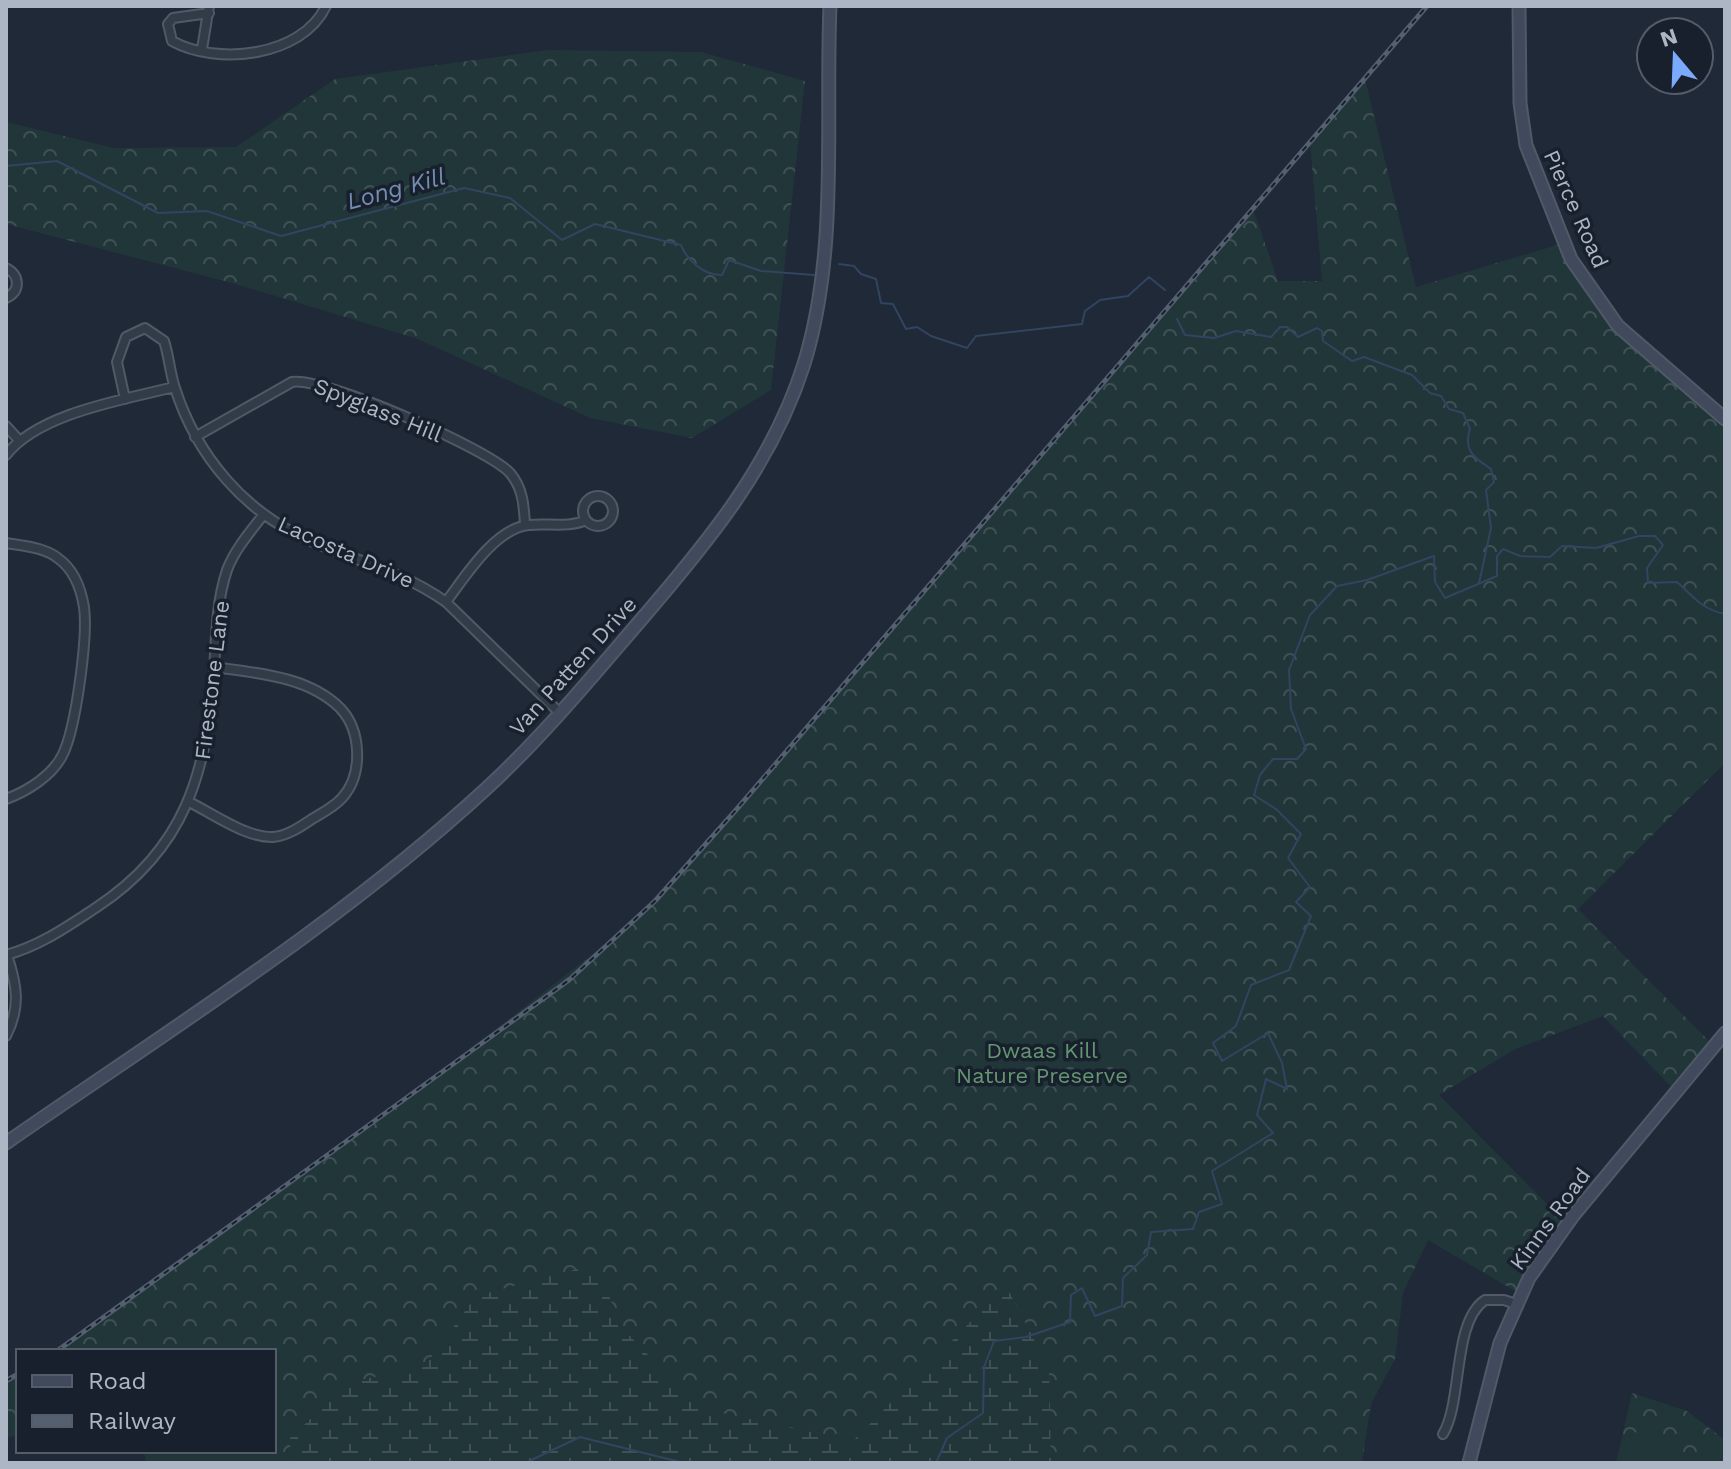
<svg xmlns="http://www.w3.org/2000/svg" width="1731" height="1469" viewBox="0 0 1731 1469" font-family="'Work Sans',sans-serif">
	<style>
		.forest { fill: url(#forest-crowns) }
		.wetland { fill: url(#wetland-marsh) }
		.pitch { fill: #213639 }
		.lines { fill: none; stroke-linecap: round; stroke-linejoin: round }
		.stream { stroke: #314460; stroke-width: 2 }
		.street-casing { stroke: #505966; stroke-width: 12 }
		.secondary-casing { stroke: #505966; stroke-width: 15 }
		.street { stroke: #323b48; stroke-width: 8 }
		.secondary { stroke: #404a5c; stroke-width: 11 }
		.rail-casing { stroke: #545f70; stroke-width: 5 }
		.rail { stroke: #18202d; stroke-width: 2; stroke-dasharray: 6; stroke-linecap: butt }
		.labels { text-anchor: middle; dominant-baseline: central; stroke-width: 7; stroke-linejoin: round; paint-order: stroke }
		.street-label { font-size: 22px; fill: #adb6c5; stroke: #18202d }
		.park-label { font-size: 22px; fill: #639770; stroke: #18202d }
		.water-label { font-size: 24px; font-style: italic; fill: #738cb0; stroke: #18202d }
	</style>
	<defs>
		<pattern id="forest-crowns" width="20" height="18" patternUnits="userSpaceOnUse" patternTransform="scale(2)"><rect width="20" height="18" fill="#213639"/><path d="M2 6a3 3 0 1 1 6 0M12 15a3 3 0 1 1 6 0" fill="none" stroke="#3f5154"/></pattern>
		<pattern id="wetland-marsh" width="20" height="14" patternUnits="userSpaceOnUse" patternTransform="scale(2)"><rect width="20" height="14" fill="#213639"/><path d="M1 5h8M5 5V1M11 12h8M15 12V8" fill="none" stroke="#3f5154"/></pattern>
	</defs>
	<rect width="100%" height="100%" fill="#1f2938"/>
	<path class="forest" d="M 548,50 L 701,52 L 805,81 L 771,390 L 692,438 L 590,418 L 418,339 L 232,283 L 6,224 L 6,122 L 114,148 L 236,147 L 335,79 Z
		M 1365,79 L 1416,287 L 1564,243 L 1603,311 L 1725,419 L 1725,763 L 1578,909 L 1714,1046 L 1676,1092 L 1603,1016 L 1515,1049 L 1439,1095 L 1567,1224 L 1520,1294 L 1428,1240 L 1403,1293 L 1395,1359 L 1371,1404 L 1362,1463 L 146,1463 L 144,1451 L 274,1451 L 274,1351 L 56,1351 L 379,1120 L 635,921 L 756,786 L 1253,209 L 1278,281 L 1322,281 L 1310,143 Z
		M 18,1373 L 18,1435 L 6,1438 L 6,1380 Z
		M 1632,1393 L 1687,1411 L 1725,1440 L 1725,1463 L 1616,1463 Z"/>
	<path class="wetland" d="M 596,1264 L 622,1328 L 685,1393 L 717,1412 L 853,1441 L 1006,1286 L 1049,1368 L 1051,1463 L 291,1463 L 290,1438 L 350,1382 L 424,1367 L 476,1296 Z"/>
	<path class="pitch" d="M 1642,1429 L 1662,1445 L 1655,1463 L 1620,1463 L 1625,1438 Z"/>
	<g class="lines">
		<path class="stream" d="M 6,166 L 57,161 L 158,213 L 207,211 L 281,236 L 464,188 L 510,198 L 562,240 L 595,224 L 681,245 C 688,262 704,275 722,275 L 729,260 L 761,271 L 814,275
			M 839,264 L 854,266 L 861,274 L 876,279 L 881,303 L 893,304 L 906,329 L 917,327 L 931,336 L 967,348 L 976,336 L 1082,324 L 1085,311 L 1100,300 L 1128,296 L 1149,277 L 1165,290
			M 1177,319 L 1185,335 L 1214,338 L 1236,331 L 1271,337 L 1280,327 L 1287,327 L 1298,337 L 1317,328 L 1322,331 L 1323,341 L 1352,361 L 1364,357 L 1412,375 L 1430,393 L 1441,396 L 1449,409 L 1463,413 L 1470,429 C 1462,452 1478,460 1491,469 L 1494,482 L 1486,490 L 1491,528 L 1479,583
			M 525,1463 L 580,1437 L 684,1463
			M 936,1463 L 947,1438 L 983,1413 L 984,1367 L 994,1341 L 1026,1337 L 1070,1322 L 1071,1295 L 1082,1288 L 1095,1316 L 1122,1306 L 1123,1278 L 1147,1255 L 1151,1232 L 1193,1229 L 1199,1212 L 1222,1204 L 1212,1171 L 1273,1133 L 1257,1115 L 1266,1079 L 1287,1089 L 1282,1063 L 1268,1033 L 1222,1061 L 1213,1043 L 1236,1026 L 1251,985 L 1289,970 L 1311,916 L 1296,902 L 1310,887 L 1288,858 L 1301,834 L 1276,809 L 1254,795 L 1260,775 L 1273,759 L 1297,759 L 1306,749 L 1291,709 L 1289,670 L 1310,615 L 1337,586 L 1367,580 L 1434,556 L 1435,582 L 1445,598 L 1497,576 L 1497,556 L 1503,549 L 1520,556 L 1550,557 L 1562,546 L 1596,548 L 1639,536 L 1655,536 L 1663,545 L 1647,568 L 1648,583 L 1677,582 C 1694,597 1701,609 1725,614"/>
		<g class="street-casing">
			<path id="street" d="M 209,13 L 173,18 L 168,24 L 172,41 C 217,66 302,57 326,6
				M 202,49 L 209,6
				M 6,268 C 20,275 21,291 6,298
				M 125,399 L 117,362 L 126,337 L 145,328 L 164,341 C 169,356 170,373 175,388 C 197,457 246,514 313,542 C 361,563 402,571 446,602 L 560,713
				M 6,426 L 18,439
				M 195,437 L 292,382 C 323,376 488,449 510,473 C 523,488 524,506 525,525
				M 6,455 C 39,413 123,400 174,387
				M583 511a15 15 0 1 1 30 0a15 15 0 1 1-30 0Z
				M 6,543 C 23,546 45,547 59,559 C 74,570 81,589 84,607 C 88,637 76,727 63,754 C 53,775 28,791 6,799
				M 446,602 C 465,577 495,528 529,525 C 548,523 569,528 586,520
				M 189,802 C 212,813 246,838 273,837 C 287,836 300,827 312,819 C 322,813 334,807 342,798 C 363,775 362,731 340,708 C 308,676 256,673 214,667
				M 6,955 C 40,946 68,926 97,907 C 186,848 206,773 214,672 C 216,638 216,603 227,570 C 235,549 250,532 264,514
				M 6,1036 C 21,1007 17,985 7,955
				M 1443,1434 C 1463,1401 1452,1322 1485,1300 L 1504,1300 L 1516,1304"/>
		</g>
		<g class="secondary-casing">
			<path id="secondary" d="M 1519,6 L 1520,103 L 1526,145 L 1571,259 L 1618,326 L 1725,419
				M 6,1143 C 169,1030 342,922 488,787 C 543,736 591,678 640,621 C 708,542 772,465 804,364 C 839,250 825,124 830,6
				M 1469,1463 L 1500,1343 L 1529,1278 L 1573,1216 L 1725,1033"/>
		</g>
		<use href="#street" class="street"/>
		<use href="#secondary" class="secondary"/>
		<g class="rail-casing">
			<path id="rail" d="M 57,1351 L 569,980 L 655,901 L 736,810 L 1427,6
				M 6,1381 L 18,1374"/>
		</g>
		<use href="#rail" class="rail"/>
	</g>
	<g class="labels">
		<g class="street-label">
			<text transform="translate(1576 209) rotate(66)">Pierce Road</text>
			<text transform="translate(378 410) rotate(22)">Spyglass Hill</text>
			<text transform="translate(346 552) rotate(24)">Lacosta Drive</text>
			<text transform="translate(573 666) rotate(-48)">Van Patten Drive</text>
			<text transform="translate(212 680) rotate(-83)">Firestone Lane</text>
			<text transform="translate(1550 1219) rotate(-54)">Kinns Road</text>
		</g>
		<g class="park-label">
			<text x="1042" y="1050">Dwaas Kill<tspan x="1042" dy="25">Nature Preserve</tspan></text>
		</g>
		<g class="water-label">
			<text transform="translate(396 189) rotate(-15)">Long Kill</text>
		</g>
	</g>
	<rect width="1731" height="1469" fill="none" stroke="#adb6c5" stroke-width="16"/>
	<rect x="16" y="1349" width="260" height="104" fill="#18202d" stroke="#545c6a" stroke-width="2"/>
	<rect x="32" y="1375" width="40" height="12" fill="#404a5c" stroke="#545c6a" stroke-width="2"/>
	<text x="88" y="1389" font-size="24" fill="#adb6c5">Road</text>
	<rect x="32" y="1415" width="40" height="12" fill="#545f70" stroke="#545c6a" stroke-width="2"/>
	<text x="88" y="1429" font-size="24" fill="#adb6c5">Railway</text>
	<g transform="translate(1675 56) rotate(341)"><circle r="38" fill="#18202d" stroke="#545c6a" stroke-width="2"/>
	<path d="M0-6L14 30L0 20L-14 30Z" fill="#7aaafd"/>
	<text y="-12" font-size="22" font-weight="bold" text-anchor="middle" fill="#adb6c5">N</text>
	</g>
</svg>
